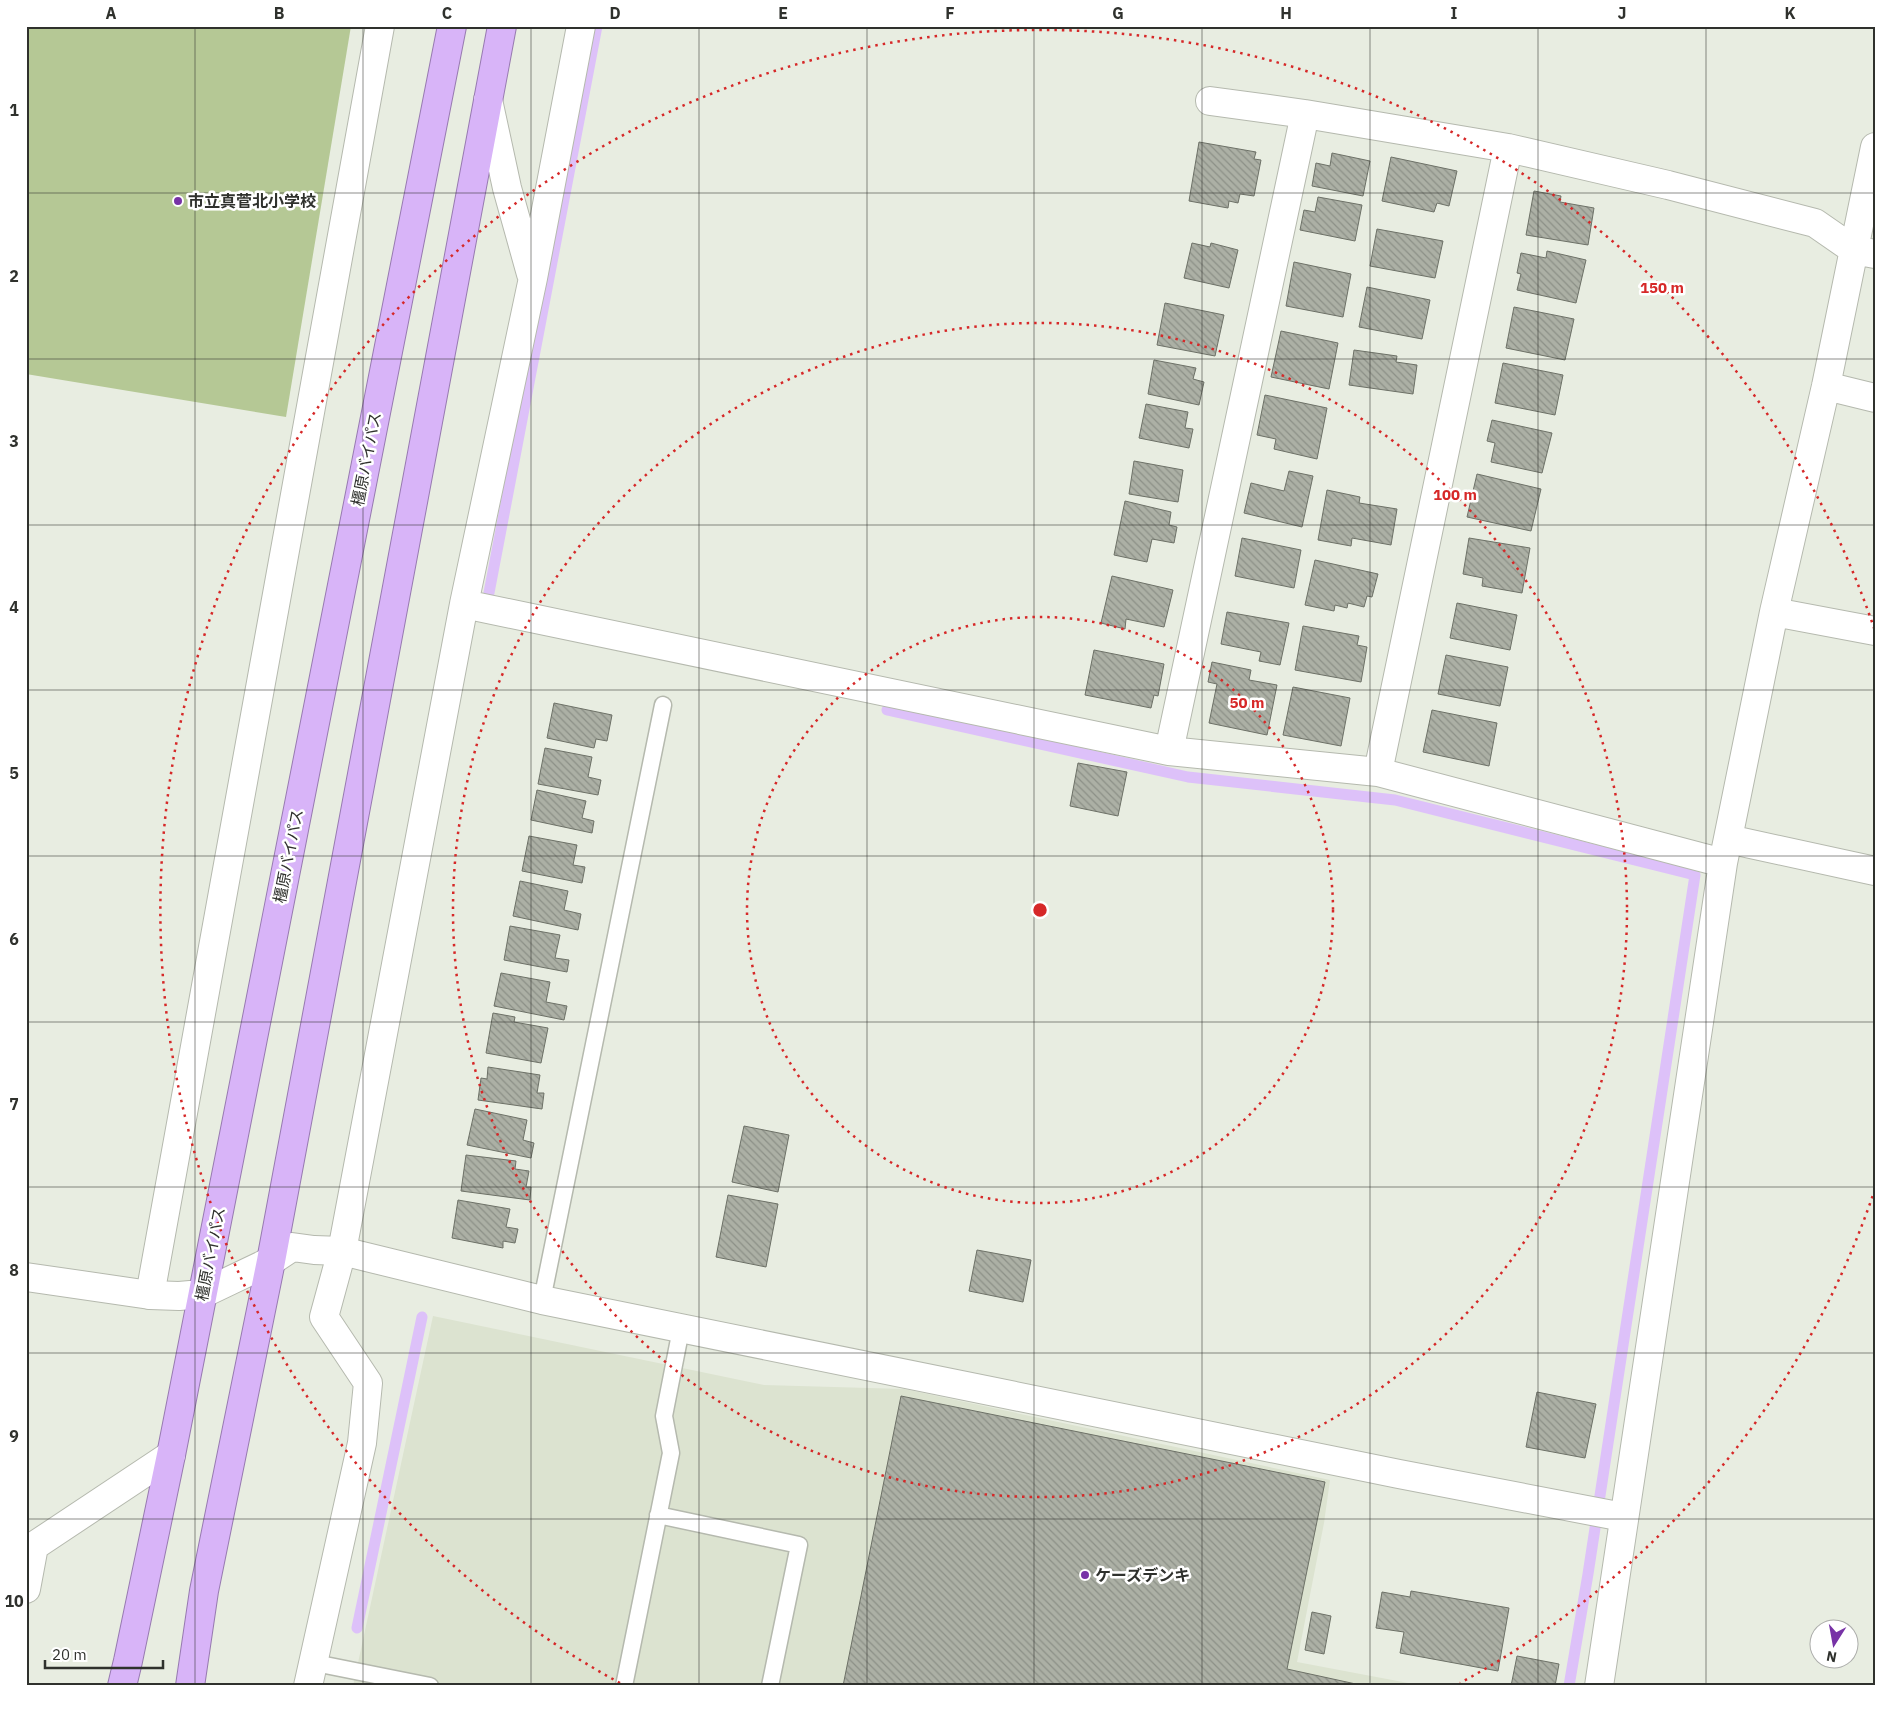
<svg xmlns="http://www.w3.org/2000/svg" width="1901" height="1712" viewBox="0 0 1901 1712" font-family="'IBM Plex Sans','Noto Sans JP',sans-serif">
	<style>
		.built { fill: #dce3d0 }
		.green { fill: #b5c895 }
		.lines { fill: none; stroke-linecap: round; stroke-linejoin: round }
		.stream { stroke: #ddc1f9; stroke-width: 11 }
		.building { fill: url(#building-back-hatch); stroke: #6d7167 }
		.service-casing { stroke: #b5b9ae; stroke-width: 19 }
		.minor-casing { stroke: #b5b9ae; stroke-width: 30 }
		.tertiary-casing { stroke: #b5b9ae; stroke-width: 30 }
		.trunk-casing { stroke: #977ab0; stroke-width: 30 }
		.service { stroke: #fff; stroke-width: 16 }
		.minor { stroke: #fff; stroke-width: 28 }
		.tertiary { stroke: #fff; stroke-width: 28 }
		.trunk { stroke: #d8b4f8; stroke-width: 28 }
		.grid { fill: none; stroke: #2f312d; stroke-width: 1; stroke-opacity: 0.55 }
		.ring { fill: none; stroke: #d62828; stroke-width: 2.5; stroke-dasharray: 2.5 5 }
		.poi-dot { fill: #7732a6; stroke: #fff; stroke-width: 2 }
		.labels { text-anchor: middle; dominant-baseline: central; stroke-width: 5; stroke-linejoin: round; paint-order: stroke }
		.poi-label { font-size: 16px; font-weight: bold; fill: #2f312d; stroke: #fff; text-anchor: start }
		.street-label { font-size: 16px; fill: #2f312d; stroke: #fff }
		.centre { fill: #d62828; stroke: #fff; stroke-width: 2.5 }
		.ring-label { font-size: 15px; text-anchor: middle; font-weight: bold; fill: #d62828; stroke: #fff; stroke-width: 5; stroke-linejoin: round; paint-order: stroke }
		.neatline { fill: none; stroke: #2f312d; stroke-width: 2 }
		.grid-label { font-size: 16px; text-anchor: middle; font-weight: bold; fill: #2f312d }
	</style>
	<defs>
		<pattern id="building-back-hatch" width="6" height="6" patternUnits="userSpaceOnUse" patternTransform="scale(1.25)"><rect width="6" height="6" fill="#acb0a5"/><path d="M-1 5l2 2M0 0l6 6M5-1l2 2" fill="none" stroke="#8c9087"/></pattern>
	</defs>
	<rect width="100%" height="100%" fill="#e8ede1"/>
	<path class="built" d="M 433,1316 L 764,1385 L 904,1389 L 1330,1480 L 1324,1523 L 1297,1662 L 1424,1686 L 353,1686 Z"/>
	<path class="green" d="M 26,26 L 351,26 L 286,417 L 26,374 Z"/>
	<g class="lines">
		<path class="stream" d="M 488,598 L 597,26
			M 887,710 L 1188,777 L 1395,800 L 1695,875 L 1588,1574 L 1569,1686
			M 357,1628 L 422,1317"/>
	</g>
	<path class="building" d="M 1199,142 L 1256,152 L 1254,159 L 1261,160 L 1254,196 L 1240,194 L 1238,203 L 1229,201 L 1228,208 L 1189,201 Z
		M 1332,153 L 1370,161 L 1363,196 L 1312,186 L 1316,163 L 1330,166 Z
		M 1391,157 L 1457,171 L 1449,206 L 1437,203 L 1434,212 L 1382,201 Z
		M 1534,191 L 1561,196 L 1560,202 L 1594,208 L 1588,245 L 1526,235 Z
		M 1318,197 L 1362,205 L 1355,241 L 1300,230 L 1304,210 L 1315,212 Z
		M 1377,229 L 1443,241 L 1435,278 L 1370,266 Z
		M 1192,243 L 1210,247 L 1211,243 L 1238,250 L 1229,288 L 1184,278 Z
		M 1547,251 L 1586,260 L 1576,303 L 1517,290 L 1521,274 L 1517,273 L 1521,253 L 1546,258 Z
		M 1294,262 L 1351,274 L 1343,317 L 1286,306 Z
		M 1367,287 L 1430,300 L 1422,339 L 1359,327 Z
		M 1165,303 L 1224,315 L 1215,356 L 1157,345 Z
		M 1514,307 L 1574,319 L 1565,360 L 1506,348 Z
		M 1281,331 L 1338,343 L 1329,389 L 1271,377 Z
		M 1354,350 L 1397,356 L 1396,362 L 1417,365 L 1413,394 L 1349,385 Z
		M 1154,360 L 1196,368 L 1193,379 L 1204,382 L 1199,405 L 1148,394 Z
		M 1503,363 L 1563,375 L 1555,415 L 1495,403 Z
		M 1265,395 L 1327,408 L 1317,459 L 1274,449 L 1276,439 L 1257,435 Z
		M 1146,404 L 1188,412 L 1185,428 L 1193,429 L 1189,448 L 1139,438 Z
		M 1492,420 L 1552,433 L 1542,473 L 1491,462 L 1495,443 L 1487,441 Z
		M 1134,461 L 1183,470 L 1178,502 L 1129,494 Z
		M 1289,471 L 1313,476 L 1302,527 L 1244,513 L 1251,483 L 1284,491 Z
		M 1477,474 L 1541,489 L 1531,531 L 1467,517 Z
		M 1327,490 L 1360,497 L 1359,503 L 1397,509 L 1391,545 L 1352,538 L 1351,546 L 1318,540 Z
		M 1125,501 L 1171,512 L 1169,525 L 1177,527 L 1174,543 L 1152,539 L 1147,562 L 1114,555 Z
		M 1242,538 L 1301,550 L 1294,588 L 1235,576 Z
		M 1469,538 L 1530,548 L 1522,593 L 1482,586 L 1483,578 L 1463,574 Z
		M 1315,560 L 1378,574 L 1372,597 L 1367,596 L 1364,607 L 1348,603 L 1347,608 L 1335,605 L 1334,611 L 1305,605 Z
		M 1112,576 L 1173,590 L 1164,627 L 1126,619 L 1125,629 L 1101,623 Z
		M 1457,603 L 1517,615 L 1510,650 L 1450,638 Z
		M 1227,612 L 1289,623 L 1280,665 L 1259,661 L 1261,652 L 1221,644 Z
		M 1303,626 L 1359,636 L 1357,645 L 1367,647 L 1361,682 L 1295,670 Z
		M 1094,650 L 1164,664 L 1158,696 L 1154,695 L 1151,708 L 1085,695 Z
		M 1446,655 L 1508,667 L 1500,706 L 1438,694 Z
		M 1212,662 L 1251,670 L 1249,680 L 1277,685 L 1267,735 L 1209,723 L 1217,684 L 1208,682 Z
		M 1293,687 L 1350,698 L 1341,746 L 1283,735 Z
		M 554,703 L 612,715 L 607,741 L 596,739 L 594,748 L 547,738 Z
		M 1432,710 L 1497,723 L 1489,766 L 1423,752 Z
		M 545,748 L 592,757 L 588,777 L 601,780 L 598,795 L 538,784 Z
		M 1078,763 L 1127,772 L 1118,816 L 1070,806 Z
		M 537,790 L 586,801 L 582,818 L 594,821 L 592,833 L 531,820 Z
		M 529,836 L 577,845 L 573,865 L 585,867 L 582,883 L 522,871 Z
		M 520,881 L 568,891 L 564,910 L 581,914 L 578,930 L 513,916 Z
		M 510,926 L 560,935 L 555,958 L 569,960 L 567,972 L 504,960 Z
		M 501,973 L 550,982 L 546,1002 L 567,1006 L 564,1020 L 494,1006 Z
		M 493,1013 L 515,1017 L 514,1022 L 548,1028 L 541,1063 L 486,1053 Z
		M 488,1067 L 540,1075 L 537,1093 L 544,1093 L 542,1109 L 478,1100 L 481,1078 L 487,1079 Z
		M 475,1109 L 527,1120 L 523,1140 L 534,1143 L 531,1158 L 467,1145 Z
		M 744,1126 L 789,1135 L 778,1192 L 732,1182 Z
		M 466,1155 L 516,1161 L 515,1169 L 529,1171 L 526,1187 L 531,1187 L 530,1200 L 461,1191 Z
		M 728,1195 L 778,1204 L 766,1267 L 716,1257 Z
		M 458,1200 L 510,1209 L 506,1227 L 518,1229 L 515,1243 L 503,1241 L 503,1248 L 452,1238 Z
		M 977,1250 L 1031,1260 L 1023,1302 L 969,1291 Z
		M 1537,1392 L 1596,1404 L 1585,1458 L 1526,1447 Z
		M 901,1396 L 1325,1482 L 1287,1669 L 1365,1686 L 843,1686 Z
		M 1411,1591 L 1509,1608 L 1498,1671 L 1400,1653 L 1404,1632 L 1376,1628 L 1382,1592 L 1410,1597 Z
		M 1312,1612 L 1331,1616 L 1324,1654 L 1305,1650 Z
		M 1517,1656 L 1559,1664 L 1555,1686 L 1511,1686 Z"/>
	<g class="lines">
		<g class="service-casing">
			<path id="service" d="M 542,1300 L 663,705
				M 658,1515 L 799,1545 L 770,1686
				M 315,1663 L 430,1686
				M 624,1686 L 671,1453 L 664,1416 L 681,1329"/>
		</g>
		<g class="minor-casing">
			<path id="minor" d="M 488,100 L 507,188 L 531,274
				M 1210,101 L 1305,114
				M 1826,386 L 1875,398
				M 464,604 L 1169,751 L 1378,772 L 1723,863
				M 1774,612 L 1875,631
				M 1169,751 L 1305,114 L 1508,148 L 1668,185 L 1815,223 L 1854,250 L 1875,254
				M 1378,772 L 1508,148
				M 1728,839 L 1875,871
				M 150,1295 L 380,26
				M 26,1589 L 34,1546 L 171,1455
				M 308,1686 L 362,1443 L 368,1383 L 324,1317 L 342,1251 L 464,604 L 533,278 L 581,26
				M 1599,1686 L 1723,863 L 1774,612 L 1826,386 L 1875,147"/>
		</g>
		<g class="tertiary-casing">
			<path id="tertiary" d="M 26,1277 L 150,1295 L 179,1296 L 202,1294 L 271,1261 L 292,1247 L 314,1250 L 342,1251 L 542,1300 L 1399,1474 L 1623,1517"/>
		</g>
		<g class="trunk-casing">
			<path id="trunk" d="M 122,1686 L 128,1661 L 171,1455 L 452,26
				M 190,1686 L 204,1591 L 271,1261 L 502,26"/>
		</g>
		<use href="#service" class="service"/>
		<use href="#minor" class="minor"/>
		<use href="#tertiary" class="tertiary"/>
		<use href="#trunk" class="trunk"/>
	</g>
	<path class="grid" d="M 195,26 L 195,1686M 363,26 L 363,1686M 531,26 L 531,1686M 699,26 L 699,1686M 867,26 L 867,1686M 1034,26 L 1034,1686M 1202,26 L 1202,1686M 1370,26 L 1370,1686M 1538,26 L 1538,1686M 1706,26 L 1706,1686M 26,193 L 1875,193M 26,359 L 1875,359M 26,525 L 1875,525M 26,690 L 1875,690M 26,856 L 1875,856M 26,1022 L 1875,1022M 26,1187 L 1875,1187M 26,1353 L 1875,1353M 26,1519 L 1875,1519"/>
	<g class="ring">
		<circle cx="1040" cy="910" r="293"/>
		<circle cx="1040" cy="910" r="587"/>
		<path d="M1875 1189A880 880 0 0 1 1460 1683M620 1683A880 880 0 1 1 1875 631"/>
	</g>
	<g class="poi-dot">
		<circle cx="178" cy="201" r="5"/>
		<circle cx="1085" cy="1575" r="5"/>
	</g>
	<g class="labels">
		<g class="poi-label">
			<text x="188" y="201">市立真菅北小学校</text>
			<text x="1095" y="1575">ケーズデンキ</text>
		</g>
		<g class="street-label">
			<text transform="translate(366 459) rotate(-79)">橿原バイパス</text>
			<text transform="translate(288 856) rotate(-79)">橿原バイパス</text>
			<text transform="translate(210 1254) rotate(-79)">橿原バイパス</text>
		</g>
	</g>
	<circle cx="1040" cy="910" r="8" class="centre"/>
	<g class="ring-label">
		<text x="1662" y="293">150 m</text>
		<text x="1455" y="500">100 m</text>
		<text x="1247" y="708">50 m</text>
	</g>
	<rect width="1901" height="1712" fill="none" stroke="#ffffff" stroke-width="55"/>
	<g transform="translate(1834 1644) rotate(191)"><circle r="24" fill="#ffffff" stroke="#acadab"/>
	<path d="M0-4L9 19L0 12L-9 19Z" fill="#7732a6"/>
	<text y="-8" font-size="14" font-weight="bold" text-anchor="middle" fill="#2f312d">N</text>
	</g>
	<path d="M45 1660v8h118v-8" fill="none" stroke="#2f312d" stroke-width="2.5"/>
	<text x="52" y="1660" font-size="15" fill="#2f312d" stroke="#ffffff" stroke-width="4" paint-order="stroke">20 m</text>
	<rect x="28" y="28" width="1846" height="1656" class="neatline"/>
	<g class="grid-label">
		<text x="111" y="19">A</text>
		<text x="279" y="19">B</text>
		<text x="447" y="19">C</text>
		<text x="615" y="19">D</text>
		<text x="783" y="19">E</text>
		<text x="950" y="19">F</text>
		<text x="1118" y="19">G</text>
		<text x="1286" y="19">H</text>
		<text x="1454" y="19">I</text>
		<text x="1622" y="19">J</text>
		<text x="1790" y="19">K</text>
		<text x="14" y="116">1</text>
		<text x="14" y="282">2</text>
		<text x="14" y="447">3</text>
		<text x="14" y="613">4</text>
		<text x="14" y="779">5</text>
		<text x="14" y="945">6</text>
		<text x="14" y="1110">7</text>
		<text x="14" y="1276">8</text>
		<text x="14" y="1442">9</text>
		<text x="14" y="1607">10</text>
	</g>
</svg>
